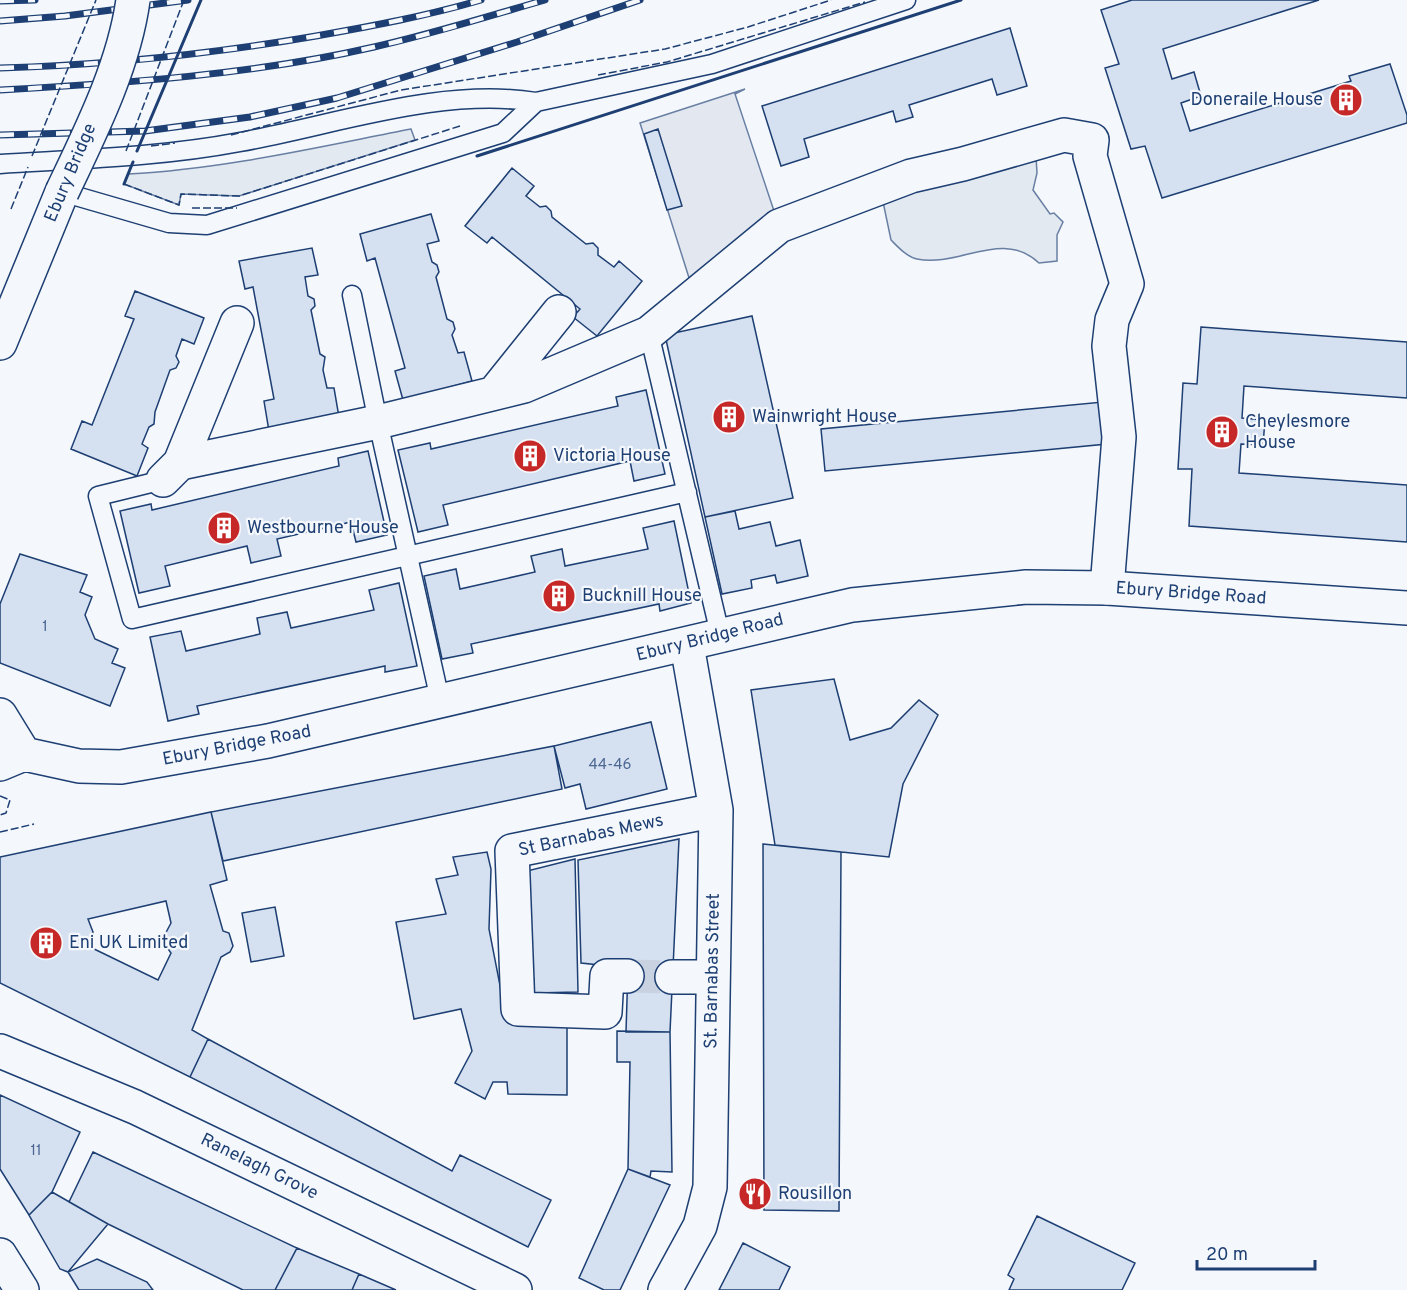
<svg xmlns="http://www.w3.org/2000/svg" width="1407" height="1290" viewBox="0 0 1407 1290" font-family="Overpass,sans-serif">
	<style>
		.green { fill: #e3e9f0; stroke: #687fa3; stroke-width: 1.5 }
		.parking { fill: #e3e8f0; stroke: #687fa3; stroke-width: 1.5 }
		.building { fill: #d5e0f0; stroke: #1d3f73; stroke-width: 1.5; fill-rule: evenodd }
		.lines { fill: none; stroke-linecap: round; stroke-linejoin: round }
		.street-tunnel { stroke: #c9d2e0; stroke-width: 33; stroke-dasharray: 33 16; stroke-linecap: butt }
		.lane-casing { stroke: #1d3f73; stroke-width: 21 }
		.street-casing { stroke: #1d3f73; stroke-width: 36 }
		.secondary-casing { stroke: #1d3f73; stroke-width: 36 }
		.primary-casing { stroke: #1d3f73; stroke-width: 36 }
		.lane { stroke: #f4f7fb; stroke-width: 18 }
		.street { stroke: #f4f7fb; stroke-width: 33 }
		.secondary { stroke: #f4f7fb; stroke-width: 33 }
		.primary { stroke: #f4f7fb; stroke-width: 33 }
		.rail-casing { stroke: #1d3f73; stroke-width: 7 }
		.rail { stroke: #f4f7fb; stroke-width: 4.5; stroke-dasharray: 14; stroke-linecap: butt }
		.secondary-bridge-casing { stroke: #1d3f73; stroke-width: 36; stroke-linecap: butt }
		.secondary-bridge { stroke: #f4f7fb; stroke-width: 33 }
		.fence { stroke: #1d3f73; stroke-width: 1.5; stroke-dasharray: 8 3; stroke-linecap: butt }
		.wall { stroke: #1d3f73; stroke-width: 3 }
		.labels { text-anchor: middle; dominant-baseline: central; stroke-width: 4.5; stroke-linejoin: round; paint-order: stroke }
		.number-label { font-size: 15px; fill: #4b6792 }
		.poi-label { font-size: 18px; fill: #1d3f73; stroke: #f4f7fb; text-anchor: start }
		.street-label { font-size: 18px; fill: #1d3f73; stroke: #f4f7fb }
	</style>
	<rect width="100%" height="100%" fill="#f4f7fb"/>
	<path class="green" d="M 411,129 L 415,140 L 239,196 L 181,194 L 179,205 L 124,184 L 128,174 C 224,169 318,147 411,129 Z
		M 1036,157 L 1037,173 L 1033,190 L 1050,214 L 1054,213 L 1063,222 L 1057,235 L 1057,261 L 1039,263 C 1002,228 959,268 917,259 C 907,257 898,247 891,240 L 882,197 Z"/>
	<path class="parking" d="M 745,89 L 735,94 L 779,226 L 691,284 L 640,123 Z"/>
	<path class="building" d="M 1132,0 L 1319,0 L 1163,49 L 1172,79 L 1194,72 L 1201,96 L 1181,103 L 1190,131 L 1351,81 L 1349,76 L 1390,64 L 1407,115 L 1407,123 L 1162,198 L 1145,146 L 1131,149 L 1105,68 L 1119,64 L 1101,10 Z
		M 1010,28 L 1027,86 L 997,95 L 992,79 L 909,105 L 913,117 L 896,122 L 893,111 L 804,139 L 809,157 L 781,166 L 762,106 Z
		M 658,129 L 682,206 L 667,210 L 644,134 Z
		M 512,168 L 534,186 L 526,196 L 540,207 L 546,206 L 551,211 L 552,217 L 586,244 L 593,243 L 598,248 L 598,255 L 614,267 L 619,261 L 642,281 L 597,336 L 573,317 L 580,309 L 492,237 L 487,243 L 465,226 Z
		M 431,214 L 439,241 L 427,244 L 432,262 L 437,265 L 439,272 L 436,277 L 447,319 L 453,322 L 455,329 L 452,335 L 458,353 L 464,352 L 472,381 L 403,400 L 395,371 L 405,368 L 375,258 L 367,261 L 360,234 Z
		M 312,248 L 318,275 L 305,277 L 308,296 L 314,299 L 315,306 L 311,310 L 320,354 L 325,357 L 323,370 L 327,388 L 334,388 L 339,417 L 269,431 L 264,401 L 274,399 L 253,287 L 245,289 L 239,261 Z
		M 135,291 L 204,318 L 194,344 L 182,339 L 176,356 L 179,362 L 176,368 L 170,370 L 155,412 L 154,424 L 149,427 L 142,444 L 148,448 L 137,476 L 71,449 L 82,421 L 92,425 L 134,319 L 125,316 Z
		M 752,316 L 793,498 L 705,517 L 665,335 Z
		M 1201,327 L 1407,342 L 1407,398 L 1244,386 L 1242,418 L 1265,420 L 1263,445 L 1241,444 L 1239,473 L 1407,485 L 1407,542 L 1189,526 L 1192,469 L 1178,469 L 1183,383 L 1197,384 Z
		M 646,390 L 665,474 L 634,481 L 630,461 L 443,505 L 448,525 L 418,532 L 398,450 L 430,443 L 431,449 L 618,406 L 616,397 Z
		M 1103,402 L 1107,444 L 825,471 L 821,429 Z
		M 368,451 L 387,535 L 356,542 L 351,522 L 277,539 L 281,556 L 251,563 L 247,546 L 165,566 L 170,586 L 139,593 L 120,511 L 151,504 L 152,510 L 339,466 L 338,458 Z
		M 735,511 L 739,529 L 770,522 L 776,546 L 800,540 L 808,576 L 777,583 L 775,575 L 751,580 L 752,588 L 722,594 L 705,517 Z
		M 674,521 L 691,603 L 660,611 L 659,604 L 471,644 L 473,653 L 442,659 L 424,576 L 456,569 L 460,589 L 535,572 L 531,556 L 562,549 L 565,566 L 648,549 L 643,528 Z
		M 20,554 L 87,575 L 80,592 L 92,597 L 85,615 L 95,639 L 118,649 L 112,663 L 125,668 L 110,706 L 0,663 L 0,604 Z
		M 399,583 L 417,666 L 385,672 L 385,666 L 197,706 L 199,714 L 168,721 L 150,637 L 181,631 L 186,651 L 260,634 L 257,618 L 287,612 L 291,628 L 374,610 L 369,590 Z
		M 834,679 L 850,740 L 891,728 L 919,700 L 938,715 L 903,784 L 889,857 L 775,845 L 751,690 Z
		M 651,722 L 667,789 L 586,809 L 580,784 L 565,788 L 554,746 Z
		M 554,746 L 562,789 L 223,861 L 211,812 Z
		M 211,812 L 227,880 L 210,885 L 223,931 L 229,933 L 233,946 L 230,952 L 221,957 L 192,1030 L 208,1039 L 190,1077 L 0,983 L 0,857 ZM 166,901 L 171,923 L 162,940 L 171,953 L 158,980 L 90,947 L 93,932 L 88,919 Z
		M 679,839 L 670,1032 L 626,1032 L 628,968 L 581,963 L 578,860 Z
		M 763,844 L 841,852 L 839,1211 L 764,1210 Z
		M 487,852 L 491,869 L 489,929 L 503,1001 L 567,1022 L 567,1095 L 508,1094 L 507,1082 L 493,1082 L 485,1099 L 455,1083 L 472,1051 L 461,1009 L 414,1019 L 396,922 L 446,914 L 436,879 L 458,875 L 453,857 Z
		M 575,859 L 578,992 L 533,993 L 534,979 L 524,980 L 527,871 Z
		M 275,907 L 284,956 L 251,962 L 242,913 Z
		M 617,1031 L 670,1032 L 672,1172 L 651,1171 L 650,1177 L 628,1169 L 630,1062 L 617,1062 Z
		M 208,1039 L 452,1171 L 460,1155 L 551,1200 L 528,1247 L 190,1077 Z
		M 0,1095 L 80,1132 L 52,1192 L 29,1215 L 0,1169 Z
		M 93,1152 L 297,1248 L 275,1290 L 243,1290 L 108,1224 L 69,1202 Z
		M 628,1169 L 670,1185 L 620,1290 L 604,1290 L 579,1278 Z
		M 52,1192 L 108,1224 L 68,1272 L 60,1269 L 29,1215 Z
		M 1037,1216 L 1135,1263 L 1122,1290 L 1009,1290 L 1014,1279 L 1008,1275 Z
		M 743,1243 L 790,1267 L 779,1290 L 719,1290 Z
		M 297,1248 L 359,1274 L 352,1290 L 275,1290 Z
		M 97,1259 L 147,1282 L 153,1290 L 79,1290 L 68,1272 Z
		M 359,1274 L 396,1290 L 352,1290 Z"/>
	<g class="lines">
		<path class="street-tunnel" d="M 627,976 L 672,977"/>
		<g class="lane-casing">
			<path id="lane" d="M 0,164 C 80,159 161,157 240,142 C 335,125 440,87 536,102 L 712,64 L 906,0
				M 62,192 L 169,223 L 207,225 L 503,133 L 536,102
				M 352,295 L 378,422 L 440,700
				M 649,333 L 720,634
				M 163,480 L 98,496 L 132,619 L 687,492"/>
		</g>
		<g class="street-casing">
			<path id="street" d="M 494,393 L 559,312
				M 180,463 L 237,323
				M 163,480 L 180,463 L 378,422 L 524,386 L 649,333 L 779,226 L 911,176 L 963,164 L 1064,135 L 1092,140 L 1090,156 L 1127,284 L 1112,320 L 1109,346 L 1119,437 L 1107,588
				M 627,976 L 607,976 L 605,1012 L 518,1009 L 512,851 L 716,810
				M 672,977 L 713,977
				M 0,1051 L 135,1107 L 515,1290
				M 665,1290 L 700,1226 L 710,1187 L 716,810 L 687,645"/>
		</g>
		<g class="secondary-casing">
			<path id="secondary" d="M 0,343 L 62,192
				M 0,715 L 24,754
				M 0,764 L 24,754 L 79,766 L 121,767 L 268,741 L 852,605 L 1026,587 L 1107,588 L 1407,608"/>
		</g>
		<g class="primary-casing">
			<path id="primary" d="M 0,1255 L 22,1290"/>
		</g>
		<use href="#lane" class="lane"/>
		<use href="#street" class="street"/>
		<use href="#secondary" class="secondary"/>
		<use href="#primary" class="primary"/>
		<g class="rail-casing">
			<path id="rail" d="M 0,1 L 35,0
				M 0,21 L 65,16 L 188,0
				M 0,68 C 107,65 211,54 316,36 C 372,26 427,16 481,0
				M 0,90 C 125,83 252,75 374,47 C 432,34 489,16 545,0
				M 0,135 L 145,131 L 250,117 L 337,98 L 517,42 L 640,0"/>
		</g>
		<use href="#rail" class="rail"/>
		<g class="secondary-bridge-casing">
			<path id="secondary-bridge" d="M 62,192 C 90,133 124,66 133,0"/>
		</g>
		<use href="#secondary-bridge" class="secondary-bridge"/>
		<path class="fence" d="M 598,75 L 667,62 L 865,2
			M 231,135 L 401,90 L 665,49 L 748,27 L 831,0
			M 151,146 L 175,143
			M 126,151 L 184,0
			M 32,156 L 96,0
			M 124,184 L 179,205 L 181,194 L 239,196 L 460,126
			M 192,208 L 237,208
			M 11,209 L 28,167
			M 0,796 L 10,800 L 6,813 L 0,815
			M 0,832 L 34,824"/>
		<path class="wall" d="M 137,151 L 201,0
			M 477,156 L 961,0
			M 124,184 L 133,162"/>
	</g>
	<defs>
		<g id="building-disc" transform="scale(1.725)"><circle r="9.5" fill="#c62828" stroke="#f4f7fb"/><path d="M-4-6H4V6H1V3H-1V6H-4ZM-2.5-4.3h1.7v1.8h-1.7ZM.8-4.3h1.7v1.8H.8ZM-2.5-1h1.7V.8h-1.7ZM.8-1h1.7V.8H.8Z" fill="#fff"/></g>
		<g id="restaurant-disc" transform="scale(1.725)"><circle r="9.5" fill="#c62828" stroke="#f4f7fb"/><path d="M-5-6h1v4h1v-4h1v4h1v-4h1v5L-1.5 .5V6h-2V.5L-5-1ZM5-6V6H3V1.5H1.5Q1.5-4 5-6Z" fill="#fff"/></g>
	</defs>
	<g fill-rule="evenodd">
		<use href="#building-disc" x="1346" y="100"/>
		<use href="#building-disc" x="729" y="417"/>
		<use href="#building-disc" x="1222" y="432"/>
		<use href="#building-disc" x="530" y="456"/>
		<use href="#building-disc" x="224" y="528"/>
		<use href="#building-disc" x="559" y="596"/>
		<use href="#building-disc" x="46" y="943"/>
		<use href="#restaurant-disc" x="755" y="1194"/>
	</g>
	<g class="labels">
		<g class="number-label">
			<text x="45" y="627">1</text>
			<text x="610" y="765">44-46</text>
			<text x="36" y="1151">11</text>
		</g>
		<g class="poi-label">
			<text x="1323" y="100" text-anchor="end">Doneraile House</text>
			<text x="752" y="417">Wainwright House</text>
			<text x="1245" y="422">Cheylesmore<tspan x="1245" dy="21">House</tspan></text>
			<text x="553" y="456">Victoria House</text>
			<text x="247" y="528">Westbourne House</text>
			<text x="582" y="596">Bucknill House</text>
			<text x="69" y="943">Eni UK Limited</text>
			<text x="778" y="1194">Rousillon</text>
		</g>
		<g class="street-label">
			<text transform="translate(71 173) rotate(-67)">Ebury Bridge</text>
			<text transform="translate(1191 594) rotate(4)">Ebury Bridge Road</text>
			<text transform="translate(710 638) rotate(-14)">Ebury Bridge Road</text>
			<text transform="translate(237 746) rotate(-11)">Ebury Bridge Road</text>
			<text transform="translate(591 836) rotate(-12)">St Barnabas Mews</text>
			<text transform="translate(713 971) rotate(-89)">St. Barnabas Street</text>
			<text transform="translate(259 1167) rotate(26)">Ranelagh Grove</text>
		</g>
	</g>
	<path d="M1197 1260v9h118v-9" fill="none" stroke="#1d3f73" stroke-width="3"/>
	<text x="1206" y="1260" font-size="18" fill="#1d3f73" stroke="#f4f7fb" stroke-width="4.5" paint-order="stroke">20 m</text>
</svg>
